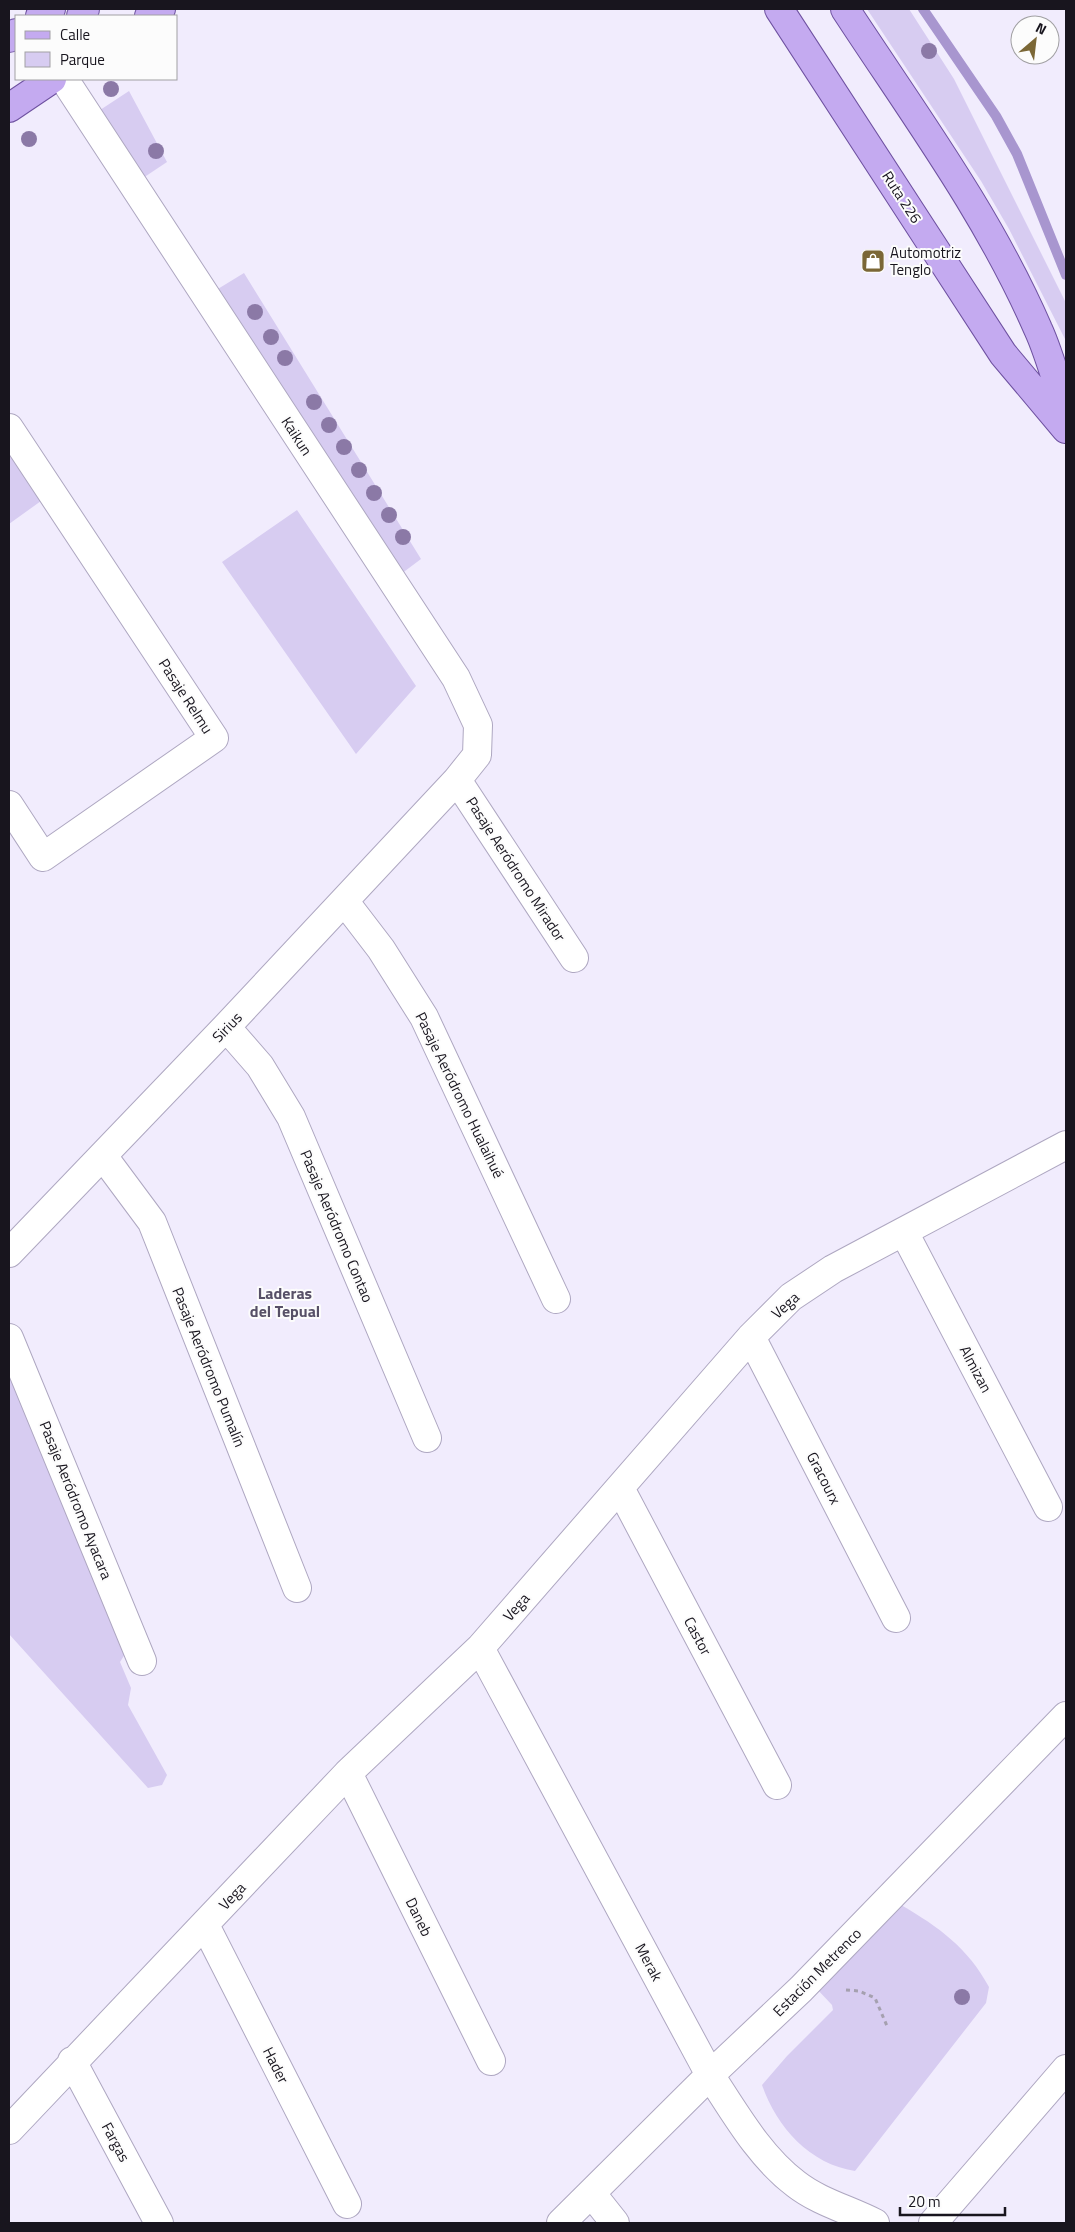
<svg xmlns="http://www.w3.org/2000/svg" width="1075" height="2232" viewBox="0 0 1075 2232" font-family="'Titillium Web',sans-serif">
	<style>
		.green { fill: #d7ccf1 }
		.lines { fill: none; stroke-linecap: round; stroke-linejoin: round }
		.stream { stroke: #a896cf; stroke-width: 10 }
		.minor-casing { stroke: #aea7c1; stroke-width: 30 }
		.major-casing { stroke: #6e51a0; stroke-width: 30 }
		.path { stroke: #a5a0af; stroke-width: 3; stroke-dasharray: 4 4; stroke-linecap: butt }
		.minor { stroke: #fff; stroke-width: 28 }
		.major { stroke: #c4aaf0; stroke-width: 28 }
		.tree { fill: #8b79a6 }
		.labels { text-anchor: middle; dominant-baseline: central; stroke-width: 4; stroke-linejoin: round; paint-order: stroke }
		.street-label { font-size: 15px; fill: #18151e; stroke: #fcfcfc }
		.poi-label { font-size: 15px; fill: #18151e; stroke: #fcfcfc; text-anchor: start }
		.neighbourhood-label { font-size: 16px; font-weight: bold; fill: #575067; stroke: #fcfcfc }
	</style>
	<rect width="100%" height="100%" fill="#f1ecfd"/>
	<path class="green" d="M 867,9 L 909,9 L 954,79 L 1066,303 L 1066,341 L 1009,229 L 981,181 Z
		M 129,91 L 167,162 L 137,182 L 94,114 Z
		M 244,273 L 421,559 L 401,574 L 208,295 Z
		M 9,451 L 41,501 L 9,524 Z
		M 297,510 L 416,686 L 356,754 L 222,562 Z
		M 9,1353 L 125,1654 L 120,1662 L 131,1688 L 128,1705 L 167,1775 L 162,1785 L 148,1788 L 9,1634 Z
		M 901,1905 C 939,1927 968,1948 989,1987 L 986,2003 L 855,2171 C 810,2164 777,2128 762,2085 L 787,2056 L 833,2010 L 832,2005 L 816,1988 Z"/>
	<g class="lines">
		<path class="stream" d="M 923,9 L 996,116 L 1017,154 L 1066,275"/>
		<g class="minor-casing">
			<path id="minor" d="M 9,428 L 214,738 L 43,857 L 9,805
				M 457,780 L 574,958
				M 345,902 L 381,949 L 424,1017 L 556,1299
				M 226,1027 L 260,1066 L 291,1117 L 427,1438
				M 103,1156 L 152,1222 L 297,1588
				M 904,1232 L 1048,1507
				M 9,1253 L 226,1027 L 457,780 L 477,755 L 478,725 L 456,678 L 64,79
				M 751,1337 L 896,1618
				M 9,1338 L 142,1661
				M 620,1488 L 777,1785
				M 480,1648 L 710,2075 C 735,2113 759,2156 796,2184 C 819,2202 850,2210 875,2223
				M 348,1773 L 491,2061
				M 205,1925 L 347,2204
				M 72,2061 L 159,2223
				M 9,2130 L 348,1773 L 480,1648 L 751,1337 L 791,1297 L 833,1269 L 1066,1145
				M 592,2194 L 615,2223
				M 561,2223 L 710,2075 L 801,1989 L 1066,1716
				M 933,2223 L 1066,2069"/>
		</g>
		<g class="major-casing">
			<path id="major" d="M 779,9 L 1003,354 L 1066,429
				M 845,9 C 913,113 988,214 1038,329 C 1050,355 1057,384 1066,411
				M 40,16 L 51,9
				M 81,16 L 85,9
				M 149,16 L 161,9
				M 9,38 L 16,33
				M 9,108 L 52,79"/>
		</g>
		<path class="path" d="M 846,1990 L 859,1991 L 875,1998 L 887,2026"/>
		<use href="#minor" class="minor"/>
		<use href="#major" class="major"/>
	</g>
	<g class="tree">
		<circle cx="929" cy="51" r="8"/>
		<circle cx="111" cy="89" r="8"/>
		<circle cx="29" cy="139" r="8"/>
		<circle cx="156" cy="151" r="8"/>
		<circle cx="255" cy="312" r="8"/>
		<circle cx="271" cy="337" r="8"/>
		<circle cx="285" cy="358" r="8"/>
		<circle cx="314" cy="402" r="8"/>
		<circle cx="329" cy="425" r="8"/>
		<circle cx="344" cy="447" r="8"/>
		<circle cx="359" cy="470" r="8"/>
		<circle cx="374" cy="493" r="8"/>
		<circle cx="389" cy="515" r="8"/>
		<circle cx="403" cy="537" r="8"/>
		<circle cx="962" cy="1997" r="8"/>
	</g>
	<defs>
		<g id="shop-square" transform="scale(1.25)"><rect x="-9" y="-9" width="18" height="18" rx="4" fill="#7b6736" stroke="#fcfcfc"/><path d="M-5-2.5h2.3a2.7 3.5 0 0 1 5.4 0H5L5.5 6h-11ZM-1.5-2.5h3a1.5 2.3 0 0 0-3 0Z" fill="#fff"/></g>
	</defs>
	<g fill-rule="evenodd">
		<use href="#shop-square" x="873" y="261"/>
	</g>
	<g class="labels">
		<g class="street-label">
			<text transform="translate(902 197) rotate(57)">Ruta 226</text>
			<text transform="translate(297 436) rotate(57)">Kaikun</text>
			<text transform="translate(186 696) rotate(57)">Pasaje Relmu</text>
			<text transform="translate(516 869) rotate(57)">Pasaje Aeródromo Mirador</text>
			<text transform="translate(227 1027) rotate(-46)">Sirius</text>
			<text transform="translate(460 1095) rotate(64)">Pasaje Aeródromo Hualaihué</text>
			<text transform="translate(337 1226) rotate(67)">Pasaje Aeródromo Contao</text>
			<text transform="translate(785 1305) rotate(-42)">Vega</text>
			<text transform="translate(209 1367) rotate(68)">Pasaje Aeródromo Pumalín</text>
			<text transform="translate(976 1369) rotate(62)">Almizan</text>
			<text transform="translate(824 1478) rotate(63)">Gracourx</text>
			<text transform="translate(76 1500) rotate(68)">Pasaje Aeródromo Ayacara</text>
			<text transform="translate(516 1607) rotate(-49)">Vega</text>
			<text transform="translate(698 1636) rotate(62)">Castor</text>
			<text transform="translate(232 1896) rotate(-47)">Vega</text>
			<text transform="translate(419 1917) rotate(64)">Daneb</text>
			<text transform="translate(649 1962) rotate(62)">Merak</text>
			<text transform="translate(817 1972) rotate(-45)">Estación Metrenco</text>
			<text transform="translate(276 2065) rotate(63)">Hader</text>
			<text transform="translate(116 2142) rotate(62)">Fargas</text>
		</g>
		<g class="poi-label">
			<text x="890" y="252">Automotriz<tspan x="890" dy="17">Tenglo</tspan></text>
		</g>
		<g class="neighbourhood-label">
			<text x="285" y="1293">Laderas<tspan x="285" dy="18">del Tepual</tspan></text>
		</g>
	</g>
	<rect width="1075" height="2232" fill="none" stroke="#18151e" stroke-width="20"/>
	<rect x="15" y="15" width="162" height="65" fill="#fcfcfc" stroke="#a1a0a3"/>
	<rect x="25" y="31" width="25" height="8" fill="#c4aaf0" stroke="#a1a0a3"/>
	<text x="60" y="40" font-size="15" fill="#18151e">Calle</text>
	<rect x="25" y="52" width="25" height="15" fill="#d7ccf1" stroke="#a1a0a3"/>
	<text x="60" y="65" font-size="15" fill="#18151e">Parque</text>
	<g transform="translate(1035 40) rotate(28)"><circle r="24" fill="#fcfcfc" stroke="#a1a0a3"/>
	<path d="M0-4L9 19L0 12L-9 19Z" fill="#7b6736"/>
	<text y="-8" font-size="14" font-weight="bold" text-anchor="middle" fill="#18151e">N</text>
	</g>
	<path d="M900 2207v8h105v-8" fill="none" stroke="#18151e" stroke-width="2.5"/>
	<text x="908" y="2207" font-size="15" fill="#18151e" stroke="#fcfcfc" stroke-width="4" paint-order="stroke">20 m</text>
</svg>
